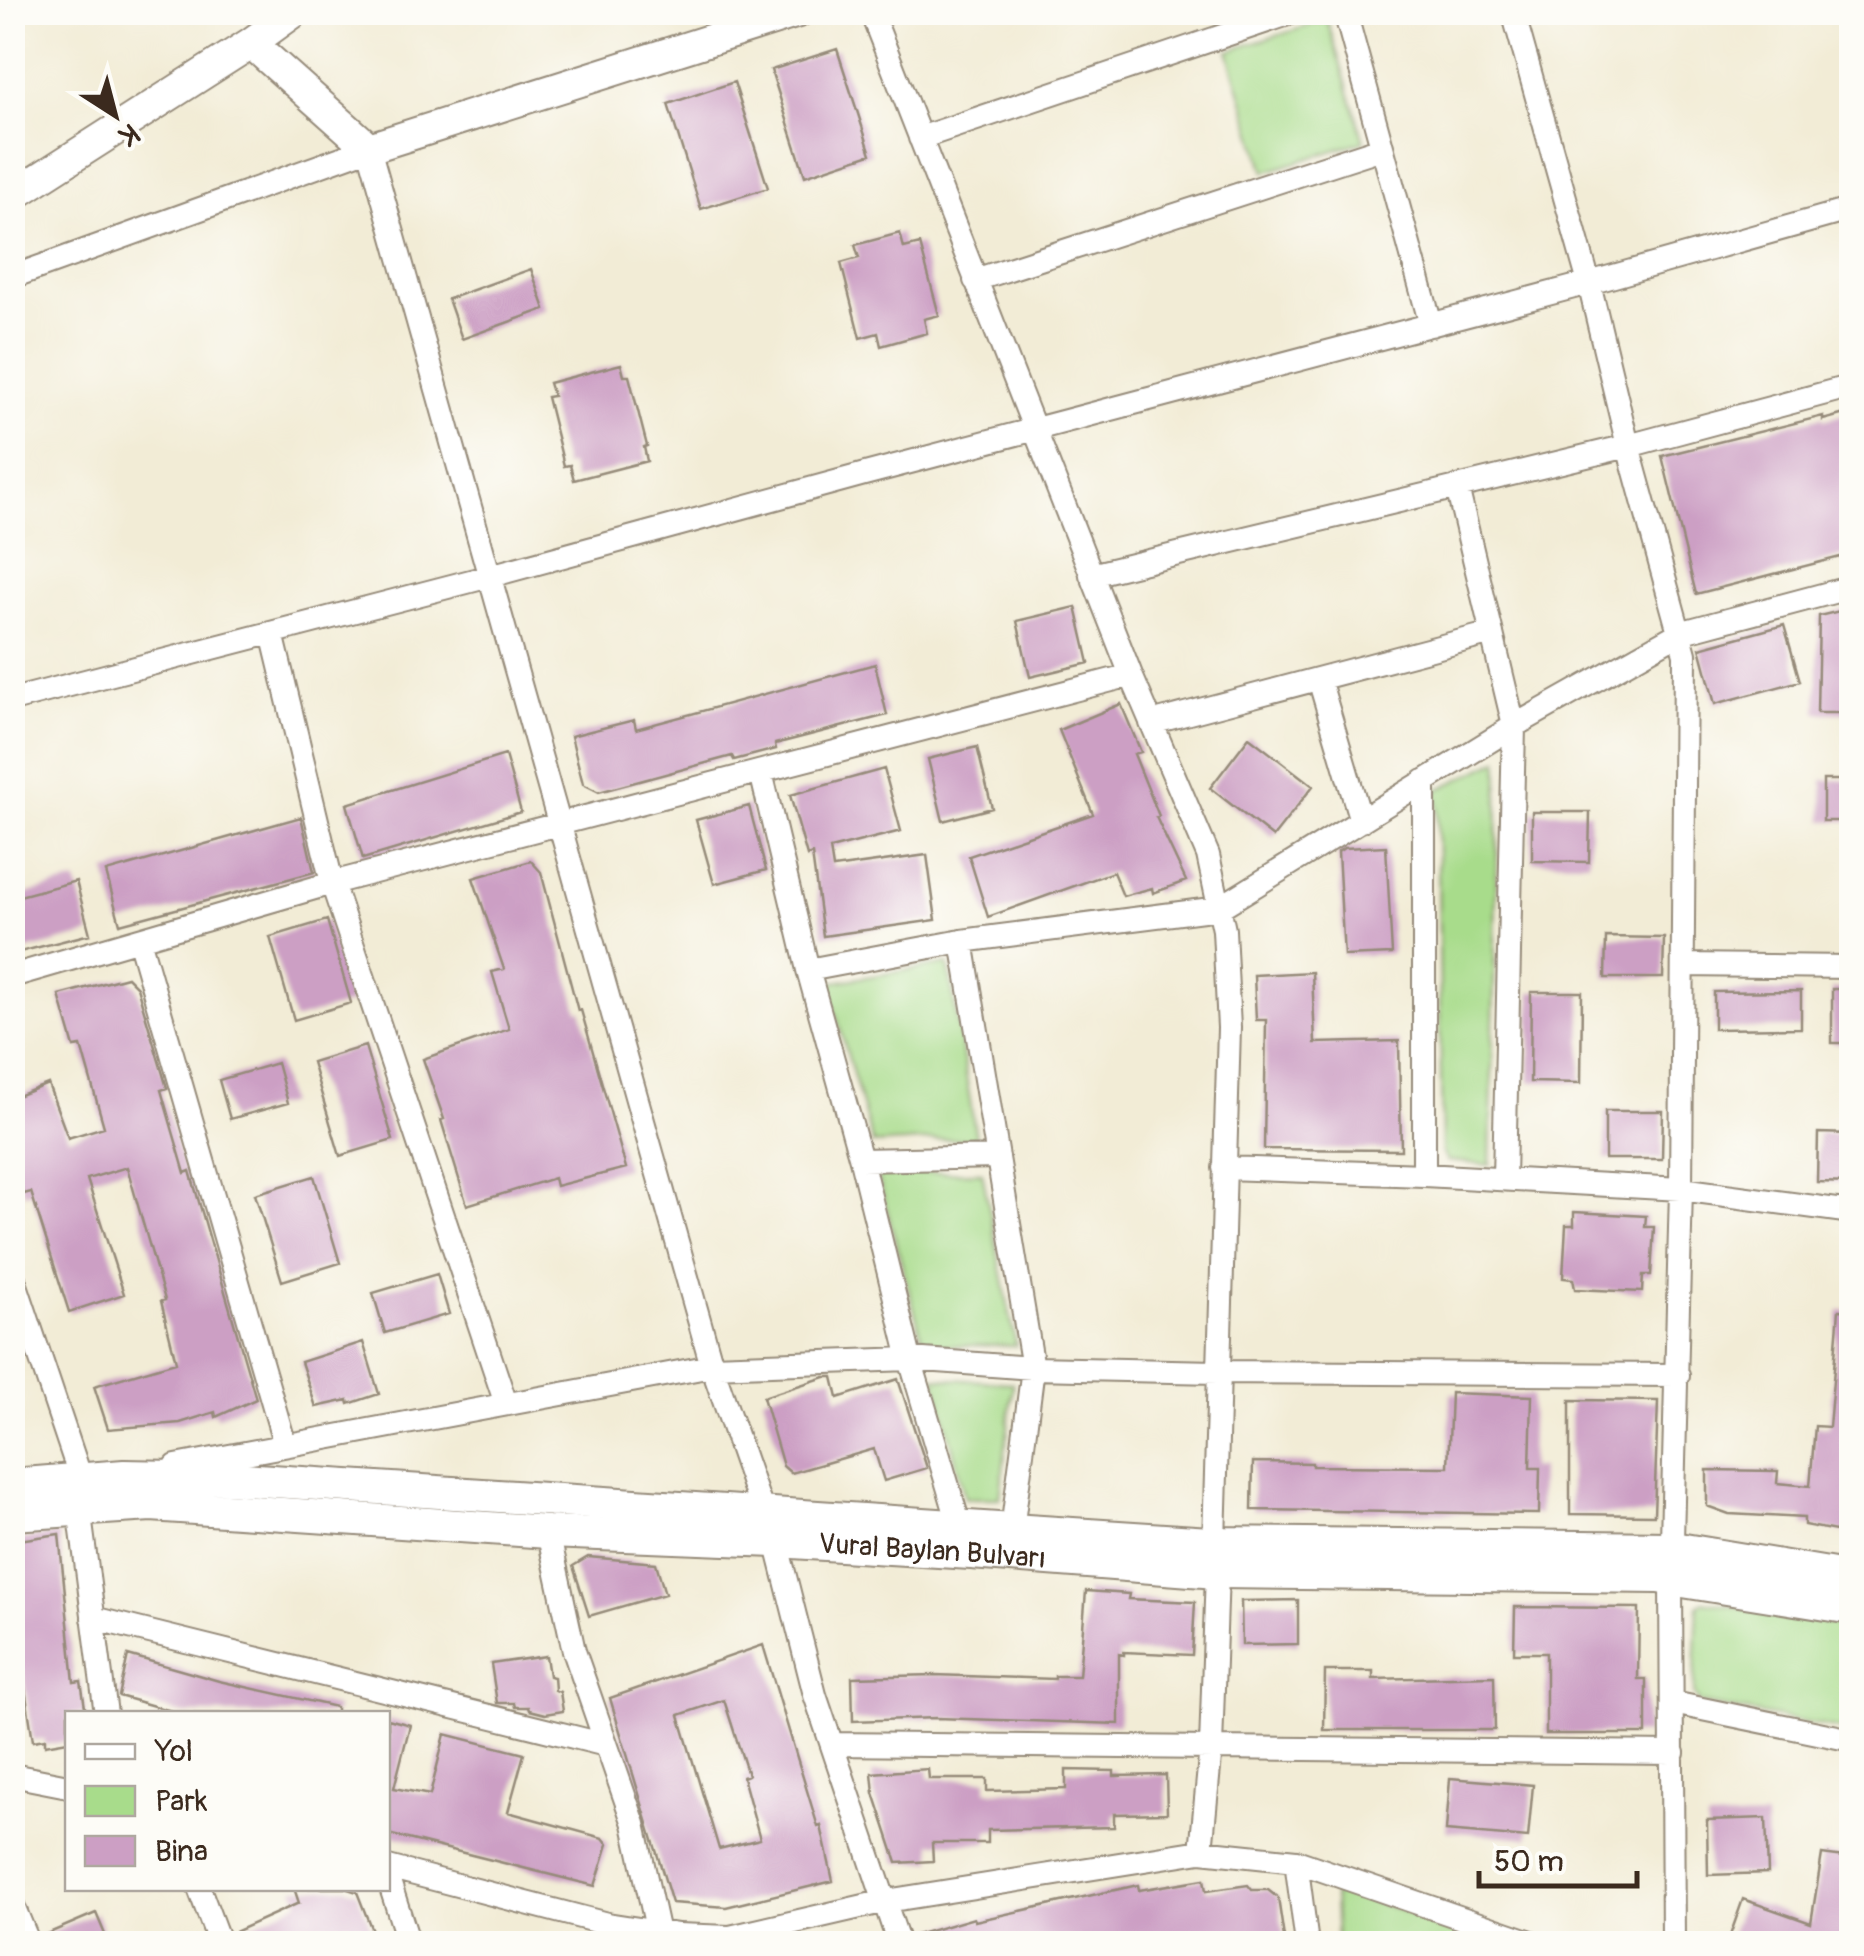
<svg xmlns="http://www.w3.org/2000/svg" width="1864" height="1956" viewBox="0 0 1864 1956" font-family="Pangolin,sans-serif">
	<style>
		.green { fill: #a8dc8b; stroke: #728354; stroke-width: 2.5 }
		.building { fill: #cc9fc4; fill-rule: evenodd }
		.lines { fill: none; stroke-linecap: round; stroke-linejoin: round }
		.minor-casing { stroke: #968b7a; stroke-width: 26 }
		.tertiary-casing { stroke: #968b7a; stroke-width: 34 }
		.secondary-casing { stroke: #968b7a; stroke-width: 36 }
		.minor { stroke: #fff; stroke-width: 22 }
		.tertiary { stroke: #fff; stroke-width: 30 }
		.secondary { stroke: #fff; stroke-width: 32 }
		.labels { text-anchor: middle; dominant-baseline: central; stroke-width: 10; stroke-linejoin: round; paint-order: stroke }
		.street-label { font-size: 28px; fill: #3b2a1e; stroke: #fdfcf7 }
	</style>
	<rect width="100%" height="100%" fill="#fdfcf7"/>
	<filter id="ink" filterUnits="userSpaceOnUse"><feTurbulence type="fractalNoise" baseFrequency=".01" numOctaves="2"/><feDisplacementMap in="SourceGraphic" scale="20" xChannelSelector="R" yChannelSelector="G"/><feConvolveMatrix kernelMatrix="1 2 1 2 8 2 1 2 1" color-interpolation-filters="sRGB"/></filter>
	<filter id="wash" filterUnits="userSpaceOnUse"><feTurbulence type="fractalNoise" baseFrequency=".0048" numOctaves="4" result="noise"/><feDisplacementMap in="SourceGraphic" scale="40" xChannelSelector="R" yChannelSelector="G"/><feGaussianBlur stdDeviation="2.25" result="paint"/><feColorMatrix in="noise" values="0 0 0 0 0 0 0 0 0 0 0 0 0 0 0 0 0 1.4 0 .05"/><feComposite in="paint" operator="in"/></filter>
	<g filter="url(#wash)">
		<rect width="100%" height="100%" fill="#f2ecd6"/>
		<path class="green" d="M 1327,20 L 1364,141 L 1265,172 L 1228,51 Z
			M 1499,760 L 1490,1165 L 1447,1161 L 1442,1152 L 1437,790 Z
			M 948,964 L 976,1138 L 873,1144 L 827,983 Z
			M 982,1172 L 1016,1346 L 924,1345 L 877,1173 Z
			M 935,1378 L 1013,1383 L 1000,1498 L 965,1498 Z
			M 1703,1601 L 1851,1627 L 1851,1731 L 1700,1703 L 1694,1694 L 1698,1606 Z
			M 1341,1887 L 1364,1898 L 1499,1943 L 1336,1943 L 1334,1894 Z"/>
		<g id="blocks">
			<path class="building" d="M 837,49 L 871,154 L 805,176 L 771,70 Z
				M 734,82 L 768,188 L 701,209 L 668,104 Z
				M 900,233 L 904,248 L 920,244 L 939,315 L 924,319 L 927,333 L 881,346 L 878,333 L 860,338 L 841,263 L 859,258 L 855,245 Z
				M 531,269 L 545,309 L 462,339 L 448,299 Z
				M 621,364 L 624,376 L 629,376 L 647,446 L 644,447 L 647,461 L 574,480 L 570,465 L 564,466 L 559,445 L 547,397 L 553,396 L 549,383 Z
				M 1852,412 L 1852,506 L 1847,506 L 1852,524 L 1852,554 L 1696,594 L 1662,456 L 1823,416 L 1823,420 Z
				M 1076,607 L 1089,663 L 1030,677 L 1017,621 Z
				M 1852,608 L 1852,713 L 1817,713 L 1819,616 Z
				M 1784,625 L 1800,681 L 1715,704 L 1700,648 Z
				M 875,664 L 887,715 L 775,744 L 776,749 L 734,760 L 732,756 L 599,792 L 583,784 L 571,736 L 634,720 L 636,729 Z
				M 1121,704 L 1141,752 L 1134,754 L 1159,816 L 1156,817 L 1186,881 L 1153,893 L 1152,888 L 1123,896 L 1113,872 L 988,917 L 969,856 L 1093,814 L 1059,730 Z
				M 1249,737 L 1313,786 L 1273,837 L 1210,788 Z
				M 977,747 L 992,808 L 943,821 L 928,759 Z
				M 505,755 L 521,812 L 363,859 L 347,804 Z
				M 884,769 L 901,831 L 830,849 L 833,868 L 927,855 L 936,920 L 823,936 L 812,854 L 807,856 L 790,795 Z
				M 1823,780 L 1852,780 L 1852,821 L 1823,821 Z
				M 749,806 L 766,870 L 714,884 L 696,820 Z
				M 1532,812 L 1590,812 L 1589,862 L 1532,861 Z
				M 301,817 L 314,872 L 120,924 L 106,872 Z
				M 1386,846 L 1392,954 L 1344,956 L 1338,852 L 1344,848 Z
				M 531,861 L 541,872 L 578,1011 L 581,1010 L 626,1168 L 556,1186 L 554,1178 L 467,1205 L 441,1120 L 444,1119 L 423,1059 L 509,1029 L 492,972 L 504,969 L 473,878 Z
				M 76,881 L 90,934 L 12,954 L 12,898 Z
				M 327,920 L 351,1003 L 294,1020 L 270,937 Z
				M 1606,937 L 1664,938 L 1663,978 L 1605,978 Z
				M 1312,972 L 1315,1043 L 1399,1041 L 1401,1150 L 1264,1149 L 1266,1020 L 1256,1020 L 1254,975 Z
				M 127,977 L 137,987 L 167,1088 L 161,1090 L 185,1173 L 190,1171 L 256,1399 L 216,1417 L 215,1412 L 180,1423 L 108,1429 L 94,1386 L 176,1362 L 161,1301 L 165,1300 L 127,1167 L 87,1179 L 124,1294 L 69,1312 L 31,1192 L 24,1194 L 12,1162 L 12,1098 L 48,1084 L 68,1138 L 104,1127 L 81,1046 L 74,1047 L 59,995 Z
				M 1832,989 L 1852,989 L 1852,1043 L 1832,1043 Z
				M 1801,991 L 1801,1028 L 1714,1029 L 1714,992 Z
				M 1531,992 L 1582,992 L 1581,1083 L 1530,1082 Z
				M 365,1046 L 393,1140 L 340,1156 L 312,1062 Z
				M 277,1063 L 288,1103 L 230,1119 L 219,1080 Z
				M 1605,1111 L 1663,1111 L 1662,1159 L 1605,1159 Z
				M 1818,1133 L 1852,1134 L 1852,1183 L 1817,1182 Z
				M 314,1176 L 340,1263 L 282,1281 L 255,1194 Z
				M 1574,1212 L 1646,1216 L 1645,1227 L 1654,1227 L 1651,1275 L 1643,1275 L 1642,1292 L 1575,1289 L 1573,1279 L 1563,1278 L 1566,1225 L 1574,1225 Z
				M 437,1274 L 449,1314 L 385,1333 L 373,1293 Z
				M 1839,1310 L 1852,1311 L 1852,1534 L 1804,1525 L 1804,1518 L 1729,1514 L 1707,1506 L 1707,1470 L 1778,1471 L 1777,1483 L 1810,1486 L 1815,1426 L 1829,1427 Z
				M 363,1342 L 379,1394 L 349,1404 L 348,1400 L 316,1407 L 301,1362 Z
				M 825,1377 L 833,1377 L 838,1398 L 898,1379 L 927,1468 L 884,1481 L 874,1449 L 791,1473 L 783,1466 L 763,1397 Z
				M 1451,1393 L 1532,1396 L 1530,1468 L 1540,1468 L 1539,1514 L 1252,1510 L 1253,1462 L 1312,1463 L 1312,1466 L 1448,1467 Z
				M 1570,1400 L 1658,1401 L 1654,1515 L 1570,1514 Z
				M 59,1534 L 74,1682 L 81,1681 L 86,1714 L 68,1714 L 68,1741 L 45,1745 L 45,1739 L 33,1741 L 22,1669 L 18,1670 L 12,1601 L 12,1541 Z
				M 588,1557 L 656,1563 L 665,1594 L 589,1616 L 573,1566 Z
				M 1086,1591 L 1129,1594 L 1128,1599 L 1195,1602 L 1192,1655 L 1124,1652 L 1124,1655 L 1119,1654 L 1119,1724 L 936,1718 L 853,1721 L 852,1677 L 935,1675 L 1055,1679 L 1055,1676 L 1079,1676 Z
				M 1298,1600 L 1298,1644 L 1242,1645 L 1241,1601 Z
				M 1515,1607 L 1639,1608 L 1638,1679 L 1646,1679 L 1646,1734 L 1546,1734 L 1546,1653 L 1514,1653 Z
				M 763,1645 L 818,1827 L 821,1826 L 833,1881 L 726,1907 L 672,1903 L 610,1698 ZM 724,1700 L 748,1775 L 743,1777 L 760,1839 L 719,1849 L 679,1715 Z
				M 128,1655 L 219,1681 L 336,1707 L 336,1714 L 182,1714 L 119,1696 Z
				M 546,1656 L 549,1676 L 554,1677 L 555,1690 L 560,1692 L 563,1711 L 545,1714 L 529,1710 L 528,1707 L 515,1707 L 514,1703 L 497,1703 L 491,1664 Z
				M 1325,1671 L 1373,1671 L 1373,1679 L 1494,1676 L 1495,1730 L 1324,1730 Z
				M 388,1719 L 410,1725 L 394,1788 L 430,1795 L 445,1734 L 524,1754 L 508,1812 L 603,1838 L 608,1844 L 595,1886 L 388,1834 Z
				M 928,1769 L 929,1779 L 987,1779 L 987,1791 L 1066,1789 L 1066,1770 L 1114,1771 L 1114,1776 L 1166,1775 L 1167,1813 L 1114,1814 L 1114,1827 L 988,1830 L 988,1843 L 932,1843 L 933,1861 L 897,1863 L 874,1793 L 872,1773 Z
				M 1450,1778 L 1533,1785 L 1528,1838 L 1446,1831 Z
				M 1766,1818 L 1768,1873 L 1708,1875 L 1707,1820 Z
				M 1822,1854 L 1852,1858 L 1852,1944 L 1727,1944 L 1743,1899 L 1811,1923 Z
				M 1204,1879 L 1206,1891 L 1248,1885 L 1252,1890 L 1268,1890 L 1278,1898 L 1285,1944 L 914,1944 L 912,1936 L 974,1918 L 975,1921 L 1138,1885 L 1139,1890 Z
				M 294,1888 L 345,1888 L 357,1892 L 375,1938 L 361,1944 L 235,1944 L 232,1933 L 299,1903 Z
				M 96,1913 L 109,1944 L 44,1944 L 42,1936 Z"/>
		</g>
	</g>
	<g filter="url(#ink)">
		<use href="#blocks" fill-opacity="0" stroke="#968b7a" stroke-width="2.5"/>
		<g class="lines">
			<g class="minor-casing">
				<path id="minor" d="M 871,12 L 1131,675 L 1208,855 L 1224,930 L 1229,1028 L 1214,1542
					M 1345,12 L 1431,325
					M 1513,12 L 1589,283 L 1628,446 L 1685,654 L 1681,1189 L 1671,1579 L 1673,1944
					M 920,138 L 1294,12
					M 12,277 L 369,148 L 712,1366 L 763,1513 L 776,1541 L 815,1695 L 899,1944
					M 975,280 L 1382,148
					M 1457,487 L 1514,726 L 1504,1179
					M 1091,575 L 1628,446 L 1852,386
					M 272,633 L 332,883 L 506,1404
					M 1319,679 L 1361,821
					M 12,700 L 490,576 L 861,475 L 1589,283 L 1852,209
					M 1151,723 L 1492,633
					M 761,772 L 808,970 L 861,1160 L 910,1359 L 960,1527
					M 139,939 L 285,1445
					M 962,941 L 1033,1368 L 1012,1530
					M 1683,965 L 1852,967
					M 808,970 L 962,941 L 1219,908 L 1514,726 L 1679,633 L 1852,587
					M 12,976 L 332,883 L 1131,675
					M 861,1160 L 998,1157
					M 1224,1168 L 1424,1175 L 1681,1189 L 1852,1212
					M 1424,1175 L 1424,781
					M 12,1273 L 81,1479
					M 176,1466 L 712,1366 L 910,1359 L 1033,1368 L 1217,1372 L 1678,1375
					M 79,1508 L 106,1714
					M 548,1532 L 574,1651 L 634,1824 L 658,1933
					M 93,1618 L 606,1745
					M 1673,1703 L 1852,1740
					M 832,1744 L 1673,1753
					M 12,1775 L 68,1786
					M 1201,1851 L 1211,1747 L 1217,1572
					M 1296,1861 L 1307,1944
					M 388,1867 L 607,1924 L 678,1935 L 730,1937 L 886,1901 L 1201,1851 L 1296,1861 L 1537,1944
					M 388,1878 L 409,1944
					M 199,1888 L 220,1944
					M 12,1903 L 29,1944"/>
			</g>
			<g class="tertiary-casing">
				<path id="tertiary" d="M 251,43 L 294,12
					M 12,196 L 251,43 L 369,148 L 798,12"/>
			</g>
			<g class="secondary-casing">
				<g id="secondary">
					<path d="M 12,1485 L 124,1476 L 227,1478 L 1210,1543 L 1672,1548 L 1852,1578"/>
					<path id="s1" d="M 12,1514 L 151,1505 L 548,1532 L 776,1541 L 971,1553 L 1217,1572 L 1658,1577 L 1852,1608"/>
				</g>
			</g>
			<use href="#minor" class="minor"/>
			<use href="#tertiary" class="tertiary"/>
			<use href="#secondary" class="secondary"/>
		</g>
	</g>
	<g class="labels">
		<g class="street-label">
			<text stroke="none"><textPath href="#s1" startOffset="922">Vural Baylan Bulvarı</textPath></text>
		</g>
	</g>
	<rect width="1864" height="1956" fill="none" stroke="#fdfcf7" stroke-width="50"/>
	<rect x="65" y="1711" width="325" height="180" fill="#fdfcf7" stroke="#afa8a0" stroke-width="2.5"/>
	<rect x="85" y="1744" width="50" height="15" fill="#ffffff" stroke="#afa8a0" stroke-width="2.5"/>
	<text x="155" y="1761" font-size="30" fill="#3b2a1e">Yol</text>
	<rect x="85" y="1786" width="50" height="30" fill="#a8dc8b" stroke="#afa8a0" stroke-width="2.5"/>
	<text x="155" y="1811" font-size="30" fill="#3b2a1e">Park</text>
	<rect x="85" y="1836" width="50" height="30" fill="#cc9fc4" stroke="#afa8a0" stroke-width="2.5"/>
	<text x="155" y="1861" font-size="30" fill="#3b2a1e">Bina</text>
	<g transform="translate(115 115) rotate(144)" stroke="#fdfcf7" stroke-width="8" paint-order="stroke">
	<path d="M0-8L18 38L0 25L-18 38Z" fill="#3b2a1e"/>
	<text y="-15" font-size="28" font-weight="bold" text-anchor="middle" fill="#3b2a1e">K</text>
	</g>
	<path d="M1479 1871v15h158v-15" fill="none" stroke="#3b2a1e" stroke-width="5"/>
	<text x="1494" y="1871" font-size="30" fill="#3b2a1e" stroke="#fdfcf7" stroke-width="8" paint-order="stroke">50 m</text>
</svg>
